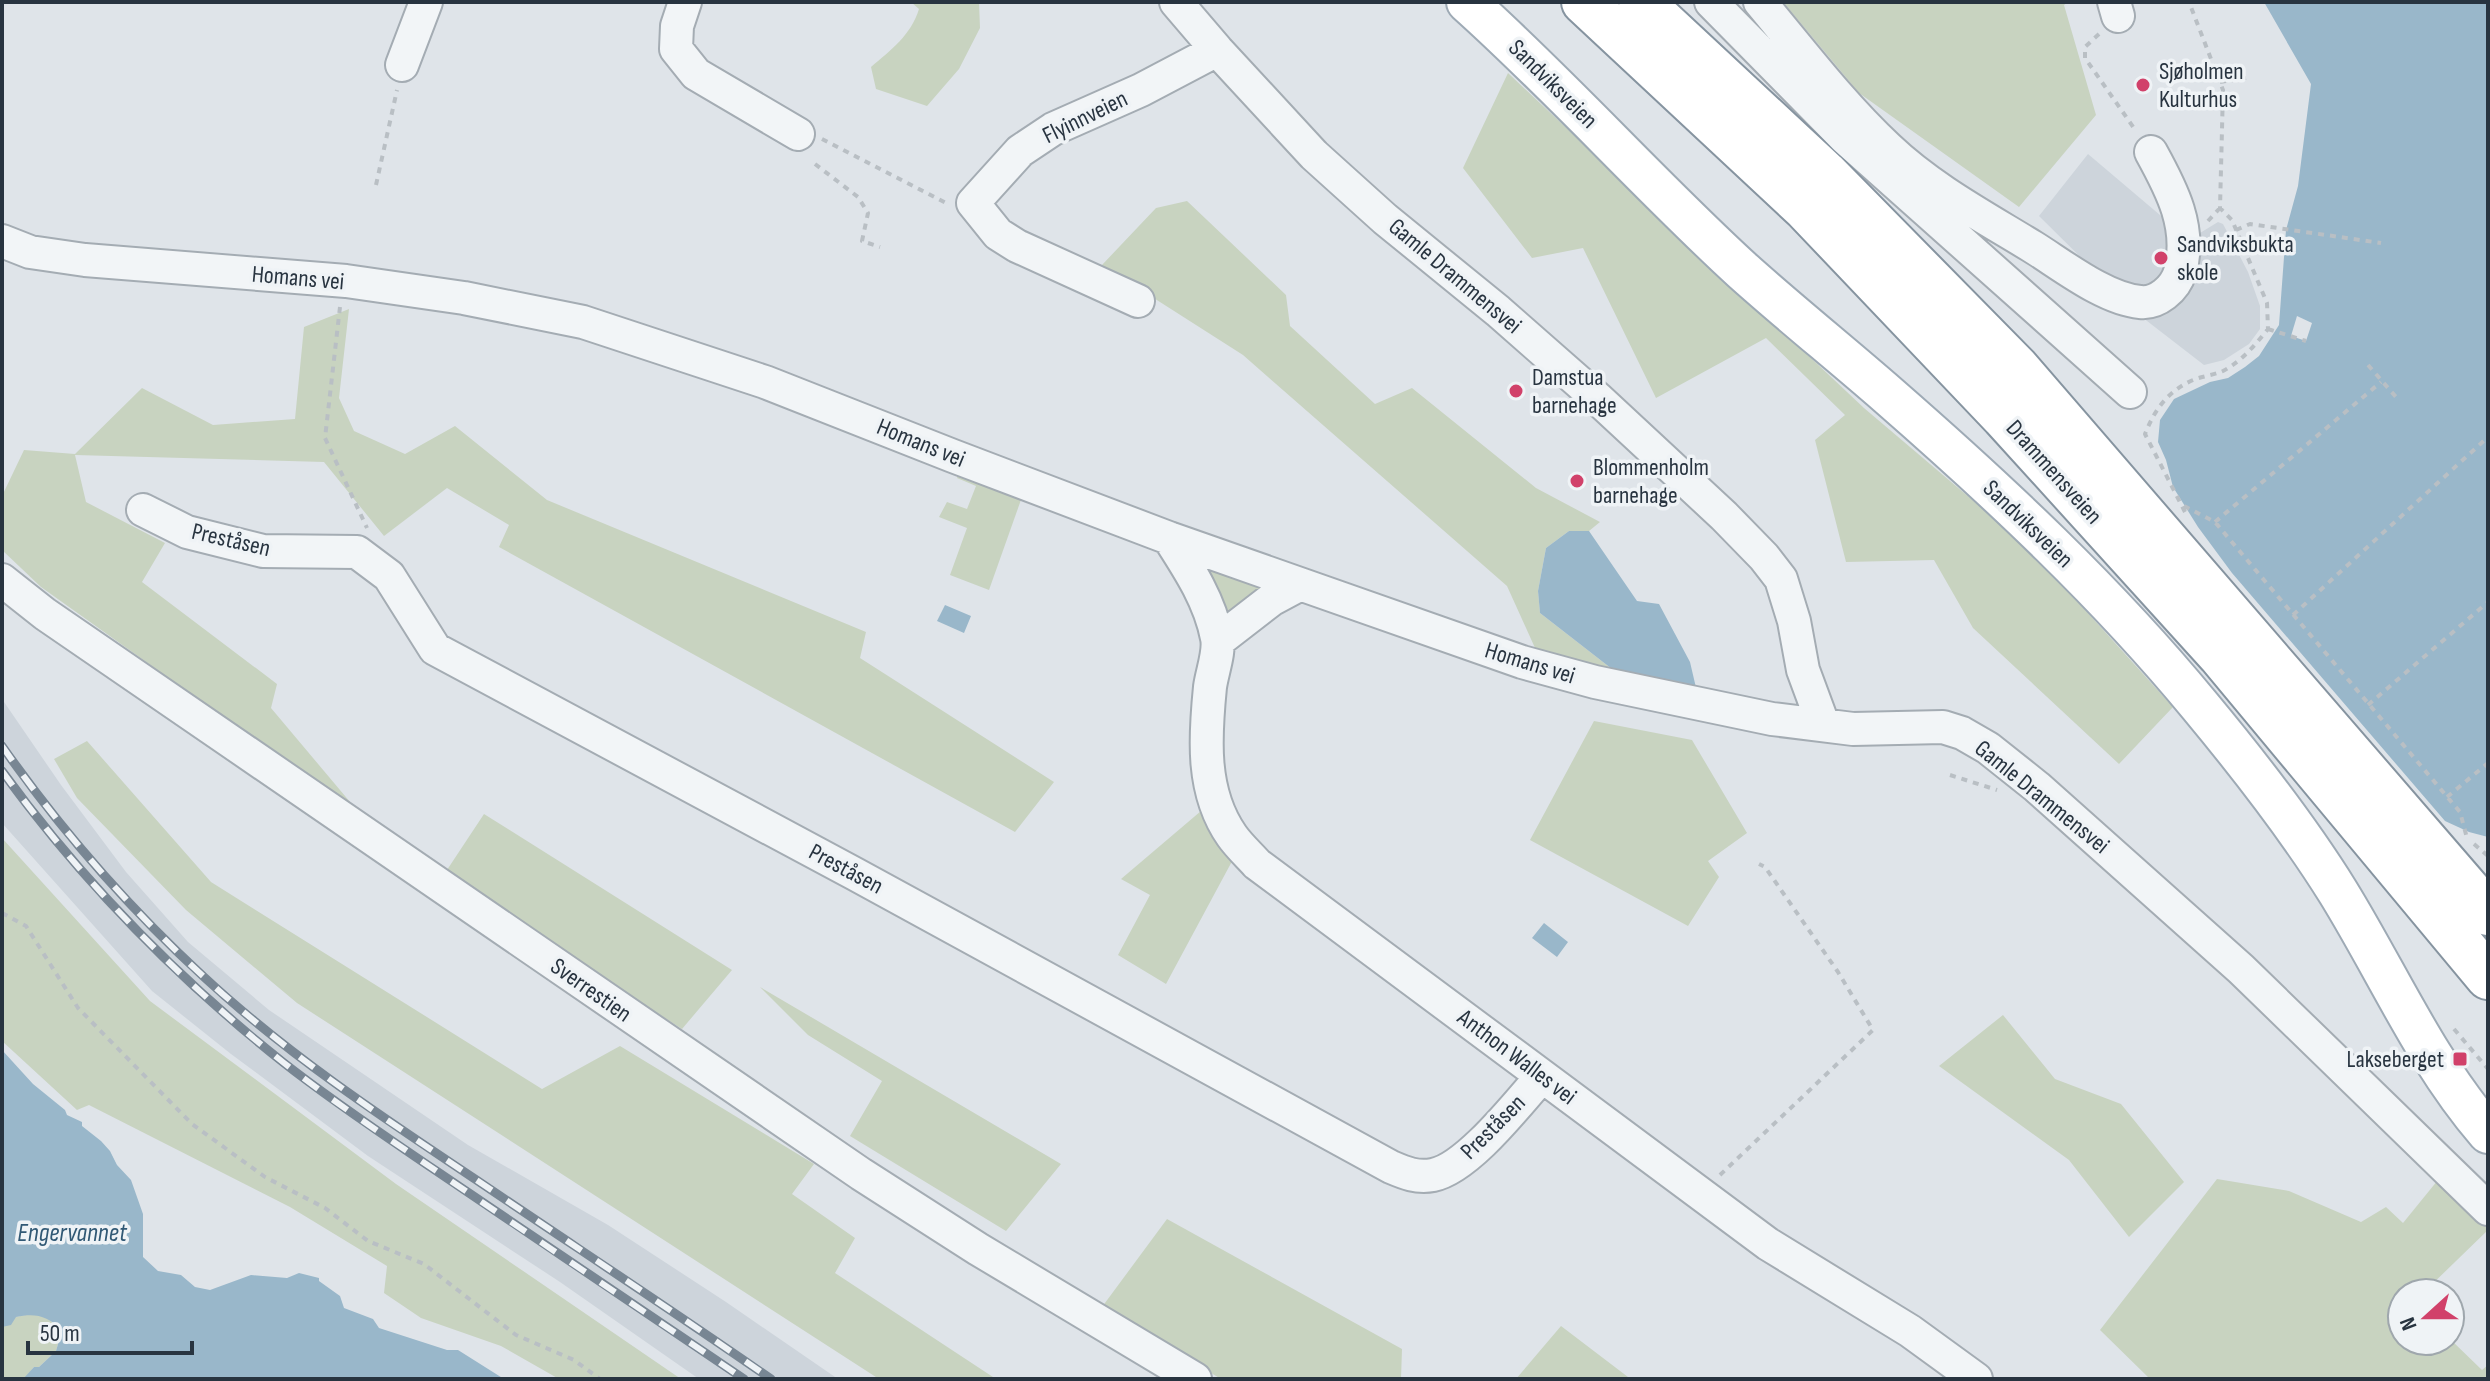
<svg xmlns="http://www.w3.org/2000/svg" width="2490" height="1381" viewBox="0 0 2490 1381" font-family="'Sofia Sans Condensed',sans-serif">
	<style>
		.built { fill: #cdd4db }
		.green { fill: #c8d3c0 }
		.water { fill: #99b7ca }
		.pier { fill: #dfe4e9 }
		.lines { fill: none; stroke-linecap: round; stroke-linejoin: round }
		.minor-casing { stroke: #a4acb3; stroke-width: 36 }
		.major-casing { stroke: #9eaab5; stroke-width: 44 }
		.highway-casing { stroke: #8694a0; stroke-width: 48 }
		.path { stroke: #b9bfc4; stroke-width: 4; stroke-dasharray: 6 6; stroke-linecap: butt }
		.minor { stroke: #f2f5f7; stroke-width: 32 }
		.major { stroke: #fff; stroke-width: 40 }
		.highway { stroke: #fff; stroke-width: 44 }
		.rail-casing { stroke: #788693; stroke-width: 9 }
		.rail { stroke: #eff3f6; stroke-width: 6; stroke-dasharray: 18; stroke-linecap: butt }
		.poi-dot { fill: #d1416a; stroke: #eff3f6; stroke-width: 3 }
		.labels { text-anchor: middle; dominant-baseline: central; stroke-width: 7; stroke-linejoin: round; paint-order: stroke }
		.poi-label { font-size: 24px; fill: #283440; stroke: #eff3f6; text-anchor: start }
		.street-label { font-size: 24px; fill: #283440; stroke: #eff3f6 }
		.water-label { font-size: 26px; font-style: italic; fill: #315975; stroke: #eff3f6 }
	</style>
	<rect width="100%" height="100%" fill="#dfe4e9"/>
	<path class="built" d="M 2088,154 L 2193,243 L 2200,233 L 2218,222 L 2223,224 L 2248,272 L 2260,306 L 2260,329 L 2249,344 L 2224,360 L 2204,365 L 2138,314 L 2039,216 Z
		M 2,699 L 61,785 L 126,872 L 188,942 L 269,1010 L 468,1145 L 608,1225 L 726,1302 L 838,1379 L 699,1379 L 560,1282 L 368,1156 L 231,1054 L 152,991 L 2,823 Z"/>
	<path class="green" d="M 911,2 L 979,2 L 980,28 L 959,69 L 927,106 L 876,89 L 871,67 C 891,50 911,35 919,9 Z
		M 1783,2 L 2068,2 L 2064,5 L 2096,115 L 2019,207 L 1859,93 Z
		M 1508,73 L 1864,408 L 2029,548 L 2173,707 L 2119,764 L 1973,628 L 1934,560 L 1846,562 L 1815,440 L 1845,415 L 1766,338 L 1656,398 L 1583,248 L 1532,258 L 1463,168 Z
		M 1187,201 L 1286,295 L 1290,326 L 1375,404 L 1412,388 L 1536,488 L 1600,522 L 1589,531 L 1569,531 L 1546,548 L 1538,591 L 1540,613 L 1612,669 L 1540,659 L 1507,586 L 1243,355 L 1102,265 L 1156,208 Z
		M 349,309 L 339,398 L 354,431 L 405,454 L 455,426 L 547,500 L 866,632 L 860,658 L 1054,782 L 1015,832 L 499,547 L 509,525 L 447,488 L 384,536 L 324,462 L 75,455 L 86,502 L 165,543 L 142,582 L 277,684 L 271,708 L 361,815 L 41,587 L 2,550 L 2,496 L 24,450 L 75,454 L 142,388 L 213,425 L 295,419 L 304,327 Z
		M 960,466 L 1022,497 L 989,590 L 950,575 L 967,528 L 939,517 L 947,502 L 967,509 L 976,486 L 957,478 Z
		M 1190,550 L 1281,585 L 1224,621 Z
		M 1594,721 L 1692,740 L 1747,833 L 1708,861 L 1719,877 L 1688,926 L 1530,840 Z
		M 87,741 L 211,882 L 542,1089 L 620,1046 L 814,1164 L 792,1194 L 855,1238 L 835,1273 L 996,1379 L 879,1379 L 297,1003 L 186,910 L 77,798 L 54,759 Z
		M 1201,811 L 1237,852 L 1166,984 L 1118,955 L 1150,895 L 1121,879 Z
		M 484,814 L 732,970 L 682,1029 L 443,876 Z
		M 2,838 L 150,1001 L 396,1184 L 681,1379 L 559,1379 L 501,1346 L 421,1318 L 384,1293 L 387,1266 L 290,1207 L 89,1105 L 77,1110 L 2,1041 Z
		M 760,987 L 1061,1164 L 1006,1231 L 850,1136 L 882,1081 L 808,1035 Z
		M 2003,1015 L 2055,1079 L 2121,1104 L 2184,1182 L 2129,1237 L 2069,1160 L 1939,1066 Z
		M 2442,1175 L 2488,1221 L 2488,1230 L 2423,1293 L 2402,1293 L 2402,1341 L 2450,1341 L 2450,1339 L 2482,1370 L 2488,1365 L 2488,1379 L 2150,1379 L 2100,1330 L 2217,1179 L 2289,1191 L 2361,1222 L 2386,1207 L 2403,1223 Z
		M 1167,1219 L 1402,1349 L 1401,1379 L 1221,1379 L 1102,1307 Z
		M 31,1314 L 46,1317 L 62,1330 L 56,1351 L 39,1367 L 34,1367 L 25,1378 L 2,1379 L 2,1327 L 15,1317 Z
		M 1561,1326 L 1628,1377 L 1626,1379 L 1516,1379 Z"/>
	<path class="water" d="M 2264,2 L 2488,2 L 2488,837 L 2469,832 L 2445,821 L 2232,573 L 2198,527 L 2173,487 L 2166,460 L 2158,442 L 2160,420 L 2174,399 L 2210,382 L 2228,378 L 2245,367 L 2259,356 L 2279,325 L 2286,230 L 2298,186 L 2311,84 Z
		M 1569,531 L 1589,531 L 1637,601 L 1659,604 L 1690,662 L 1697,692 L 1680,682 L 1612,669 L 1540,613 L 1538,591 L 1546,548 Z
		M 945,605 L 971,616 L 964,633 L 937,621 Z
		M 1544,923 L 1568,942 L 1557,957 L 1532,938 Z
		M 2,1050 L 33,1084 L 65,1110 L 67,1115 L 82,1122 L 82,1126 L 101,1141 L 110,1151 L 117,1165 L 131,1180 L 143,1214 L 143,1257 L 158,1271 L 181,1275 L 195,1287 L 210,1290 L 251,1275 L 287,1278 L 299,1273 L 319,1278 L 319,1281 L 340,1296 L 344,1308 L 373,1319 L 379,1328 L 447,1350 L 458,1350 L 504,1379 L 23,1379 L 34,1367 L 39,1367 L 56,1351 L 62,1330 C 47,1316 36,1313 16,1317 L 11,1325 L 2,1327 Z"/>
	<path class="pier" d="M 2297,316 L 2312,323 L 2306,341 L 2291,336 Z"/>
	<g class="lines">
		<g class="minor-casing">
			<path id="minor" d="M 685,2 L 677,26 L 676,49 L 696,74 L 798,134
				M 1176,2 L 1217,50 L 1314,155 L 1385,219 L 1498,311 L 1597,398 L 1724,516 L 1764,557 L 1781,579 L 1794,621 L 1803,670 L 1823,724
				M 1711,2 L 1845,138 L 2130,392
				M 1760,2 C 1801,51 1841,104 1888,148 C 1930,188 1984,217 2033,247 C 2062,265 2105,299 2140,302 C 2157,304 2175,289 2180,272 C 2192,228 2172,190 2151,152
				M 2114,2 L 2118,16
				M 402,65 L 426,2
				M 2,241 L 30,252 L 85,260 L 346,281 L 464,298 L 583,322 L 765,382 L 953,456 L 1169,538 L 1522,662 L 1595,682 L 1772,719 L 1853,729 L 1943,727 L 1962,733 L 1988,748 L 2037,787 L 2241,969 L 2488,1209
				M 1138,301 L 1017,246 L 998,234 L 973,203 L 1020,151 L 1053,129 L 1141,90 L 1217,50
				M 143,510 L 187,532 L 263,551 L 357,552 L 389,576 L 435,649 L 855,874 L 1391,1167 C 1405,1173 1417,1178 1433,1175 C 1468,1168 1518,1103 1542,1076
				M 1169,538 C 1189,569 1210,601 1217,638 C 1220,652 1212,672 1210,687 C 1205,737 1201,792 1232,836 C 1239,846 1249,855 1257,864 L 1768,1244 L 1910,1331 L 1976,1379
				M 2,580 L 45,614 L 861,1174 L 978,1249 L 1195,1379
				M 1218,641 L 1271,600 L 1299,585"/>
		</g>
		<g class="major-casing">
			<path id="major" d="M 1467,2 C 1563,88 1648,184 1743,271 C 1791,314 1841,354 1889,396 C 1999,492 2107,593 2200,706 C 2249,765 2297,826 2338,892 C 2388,973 2425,1060 2488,1133"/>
		</g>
		<g class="highway-casing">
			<path id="highway" d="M 1584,2 L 1806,209 L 2004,417 L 2220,655 L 2488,977
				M 1641,2 L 1825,173 L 2016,367 L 2488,913"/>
		</g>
		<path class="path" d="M 2099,34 L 2085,47 L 2085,58 L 2136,131
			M 2220,82 L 2246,78
			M 822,139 L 946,203
			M 815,164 L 858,197 L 868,213 L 862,241 L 880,247
			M 376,185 L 397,90
			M 2208,221 L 2220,208
			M 2236,230 L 2250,224 L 2381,243
			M 340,307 L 325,438 L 367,528
			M 2268,329 L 2306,341
			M 2368,365 L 2396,397
			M 2184,506 L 2215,522 L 2460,812 L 2467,838
			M 2185,512 L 2145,434 C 2155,409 2168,391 2193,380 C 2203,376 2214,375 2223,371 C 2242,361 2255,345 2268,329 L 2267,303 L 2232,220 L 2220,208 L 2223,90 L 2189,2
			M 2215,522 L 2381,382
			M 2293,615 L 2488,437
			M 2368,705 L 2488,602
			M 1950,775 L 1997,790
			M 2447,797 L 2488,763
			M 2474,844 L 2488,856
			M 2,913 L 26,926 L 78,1008 L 192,1124 L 265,1177 L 325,1208 L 368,1241 L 424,1264 L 516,1335 L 574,1360 L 600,1379
			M 2454,1029 L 2488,1069
			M 1720,1175 L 1873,1030 L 1838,972 L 1765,867 L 1759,864"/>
		<use href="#minor" class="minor"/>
		<use href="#major" class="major"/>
		<use href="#highway" class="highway"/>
		<g class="rail-casing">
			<path id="rail" d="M 2,746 C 61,830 129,908 204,977 C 287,1054 382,1117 475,1179 C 574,1246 673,1311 771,1379
				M 2,771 C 82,881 177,978 284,1063 C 331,1100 382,1134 432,1168 C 536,1239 640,1309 744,1379"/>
		</g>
		<use href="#rail" class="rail"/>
	</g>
	<g class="poi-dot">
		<circle cx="2143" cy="85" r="8"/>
		<circle cx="2161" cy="258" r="8"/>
		<circle cx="1516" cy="391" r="8"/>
		<circle cx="1577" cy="481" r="8"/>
		<rect x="2452" y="1051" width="16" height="16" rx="4"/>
	</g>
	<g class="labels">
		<g class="poi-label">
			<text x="2159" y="71">Sjøholmen<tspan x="2159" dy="28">Kulturhus</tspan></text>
			<text x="2177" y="244">Sandviksbukta<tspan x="2177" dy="28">skole</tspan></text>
			<text x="1532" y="377">Damstua<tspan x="1532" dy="28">barnehage</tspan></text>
			<text x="1593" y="467">Blommenholm<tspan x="1593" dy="28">barnehage</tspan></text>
			<text x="2444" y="1059" text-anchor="end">Lakseberget</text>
		</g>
		<g class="street-label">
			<text transform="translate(1553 84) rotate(45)">Sandviksveien</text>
			<text transform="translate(1085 117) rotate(-26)">Flyinnveien</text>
			<text transform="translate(1455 276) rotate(40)">Gamle Drammensvei</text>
			<text transform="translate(298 278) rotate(5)">Homans vei</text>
			<text transform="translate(921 443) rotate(22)">Homans vei</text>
			<text transform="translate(2054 472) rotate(48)">Drammensveien</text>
			<text transform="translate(2028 524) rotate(44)">Sandviksveien</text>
			<text transform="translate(231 540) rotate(13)">Preståsen</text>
			<text transform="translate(1530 663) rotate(17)">Homans vei</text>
			<text transform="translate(2042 797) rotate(39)">Gamle Drammensvei</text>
			<text transform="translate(846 869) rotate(28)">Preståsen</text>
			<text transform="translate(591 990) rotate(35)">Sverrestien</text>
			<text transform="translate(1517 1057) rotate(37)">Anthon Walles vei</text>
			<text transform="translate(1493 1127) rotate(-45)">Preståsen</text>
		</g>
		<g class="water-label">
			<text x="72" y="1233">Engervannet</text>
		</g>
	</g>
	<rect width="2490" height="1381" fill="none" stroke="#283440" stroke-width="8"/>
	<g transform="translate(2426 1317) rotate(249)"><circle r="38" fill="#eff3f6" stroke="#9fa7ad" stroke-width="2"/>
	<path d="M0-6L14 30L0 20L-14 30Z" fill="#d1416a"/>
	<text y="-12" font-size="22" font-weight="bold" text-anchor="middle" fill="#283440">N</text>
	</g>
	<path d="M28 1341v12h164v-12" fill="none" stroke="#283440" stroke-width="4"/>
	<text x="40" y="1341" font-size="24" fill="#283440" stroke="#eff3f6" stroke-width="6" paint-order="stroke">50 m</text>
</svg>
